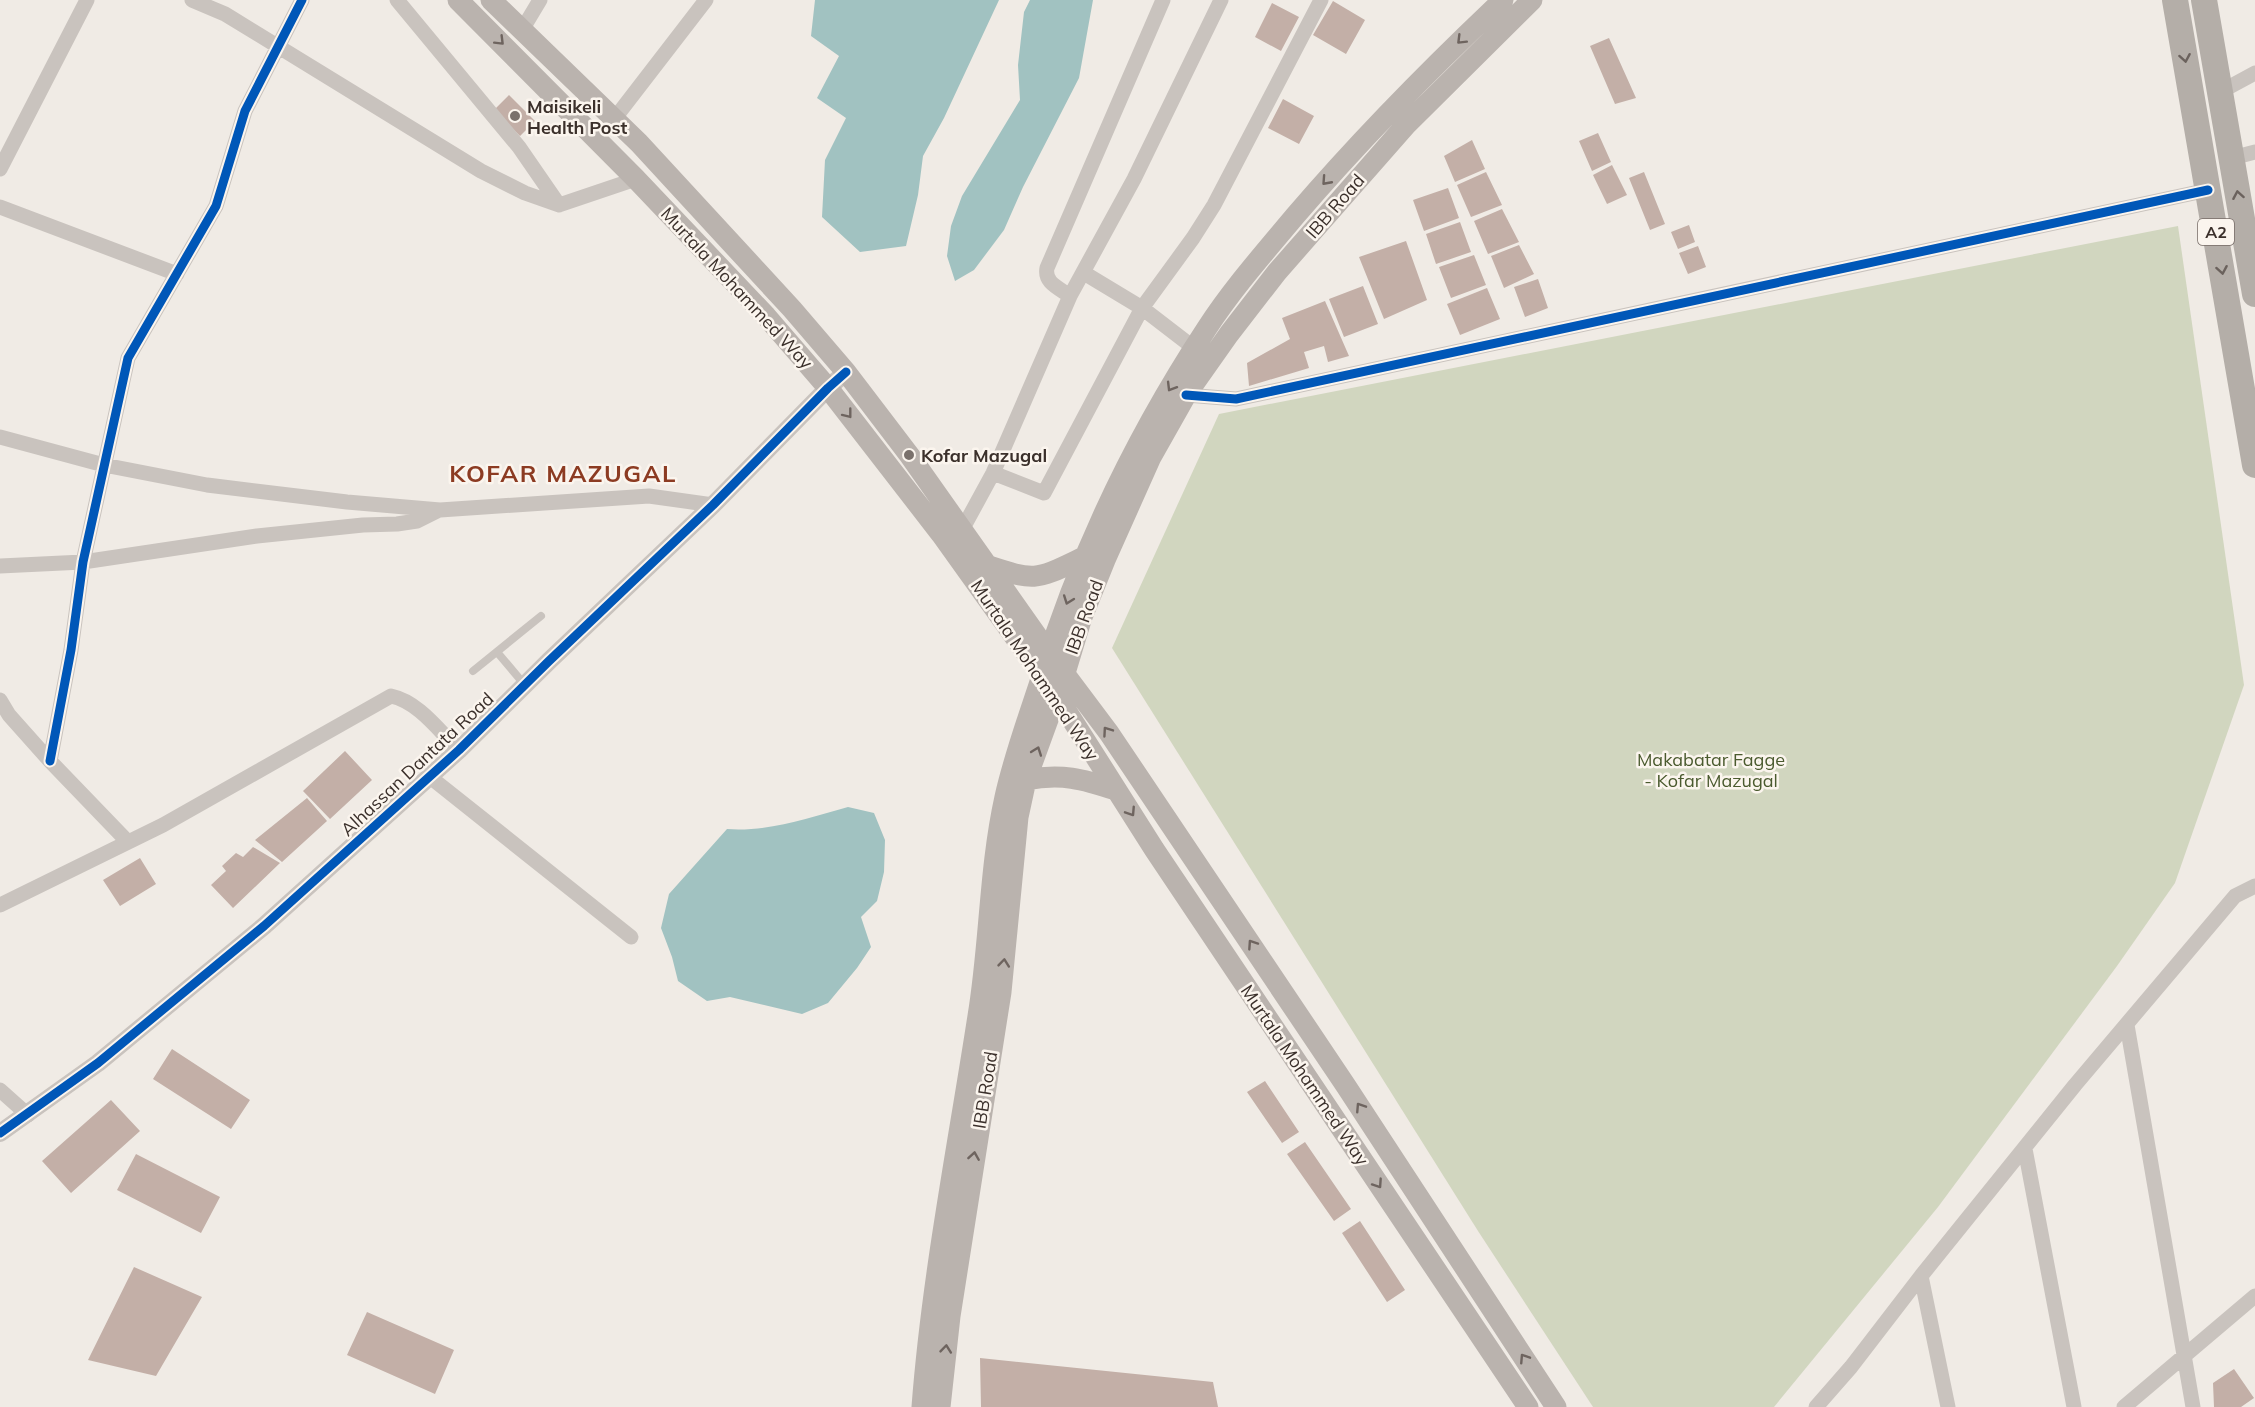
<svg xmlns="http://www.w3.org/2000/svg" width="2255" height="1407" viewBox="0 0 2255 1407" font-family="Mulish,sans-serif">
	<style>
		.green { fill: #d1d6bf }
		.water { fill: #a1c2c1 }
		.building { fill: #c3afa7 }
		.lines { fill: none; stroke-linecap: round; stroke-linejoin: round }
		.service { stroke: #c9c3be; stroke-width: 8 }
		.minor { stroke: #c9c3be; stroke-width: 15 }
		.tertiary { stroke: #c9c3be; stroke-width: 18 }
		.secondary { stroke: #bab3ae; stroke-width: 21 }
		.trunk { stroke: #b4aea8; stroke-width: 26 }
		.cycleway-casing { stroke: #fbf5ee; stroke-width: 13 }
		.cycleway { stroke: #0057b8; stroke-width: 9 }
		.oneway { stroke: #6e645f }
		.oneway2 { stroke: #6b625d }
		.poi-dot { fill: #7a716c; stroke: #fbf5ee; stroke-width: 2 }
		.labels { text-anchor: middle; dominant-baseline: central; stroke-width: 5; stroke-linejoin: round; paint-order: stroke }
		.shield { fill: #fbf5ee; stroke: #756b66; stroke-width: 1.5 }
		.shield-label { font-size: 16px; font-weight: bold; fill: #3b302b }
		.poi-label { font-size: 18px; font-weight: bold; fill: #3b302b; stroke: #fbf5ee; text-anchor: start }
		.street-label { font-size: 18px; fill: #3b302b; stroke: #fbf5ee }
		.park-label { font-size: 18px; fill: #4a5a2e; stroke: #fbf5ee }
		.district-label { font-size: 24px; font-weight: bold; letter-spacing: 1.5px; fill: #8c3b22; stroke: #fbf5ee }
	</style>
	<rect width="100%" height="100%" fill="#f0ebe5"/>
	<path class="green" d="M 2178,226 L 2244,685 L 2175,883 L 2117,966 L 1938,1207 L 1774,1407 L 1593,1407 L 1478,1231 L 1112,648 L 1219,414 Z"/>
	<path class="water" d="M 815,0 L 999,0 L 944,118 L 923,156 L 918,195 L 906,246 L 860,252 L 822,217 L 825,160 L 846,118 L 817,98 L 839,56 L 811,36 Z
		M 1030,0 L 1093,0 L 1079,78 L 1023,187 L 1004,230 L 974,270 L 955,281 L 947,256 L 951,226 L 962,196 L 1020,100 L 1018,65 L 1024,12 Z
		M 848,807 L 874,813 L 885,840 L 884,872 L 877,901 L 861,917 L 871,947 L 857,968 L 828,1003 L 802,1014 L 730,997 L 707,1001 L 678,981 L 672,957 L 661,928 L 669,894 L 727,829 C 768,832 809,818 848,807 Z"/>
	<path class="building" d="M 1333,1 L 1365,20 L 1346,54 L 1313,35 Z
		M 1272,3 L 1299,17 L 1281,51 L 1255,37 Z
		M 1609,38 L 1636,98 L 1615,104 L 1590,46 Z
		M 509,95 L 535,121 L 520,136 L 494,110 Z
		M 1283,99 L 1314,116 L 1299,144 L 1268,128 Z
		M 1598,133 L 1611,162 L 1592,171 L 1579,141 Z
		M 1472,140 L 1485,169 L 1455,182 L 1444,156 Z
		M 1612,165 L 1627,195 L 1607,204 L 1593,175 Z
		M 1486,172 L 1502,205 L 1471,217 L 1457,185 Z
		M 1644,172 L 1665,224 L 1650,230 L 1629,178 Z
		M 1448,188 L 1459,218 L 1424,231 L 1413,200 Z
		M 1502,209 L 1519,242 L 1488,254 L 1474,221 Z
		M 1460,222 L 1471,252 L 1436,264 L 1426,234 Z
		M 1689,225 L 1695,242 L 1678,249 L 1671,232 Z
		M 1406,241 L 1427,300 L 1384,319 L 1359,257 Z
		M 1519,245 L 1534,274 L 1504,288 L 1491,256 Z
		M 1698,246 L 1706,267 L 1688,274 L 1679,253 Z
		M 1474,255 L 1486,285 L 1451,298 L 1439,267 Z
		M 1538,279 L 1548,308 L 1525,317 L 1514,287 Z
		M 1363,286 L 1378,324 L 1344,337 L 1329,299 Z
		M 1487,288 L 1500,319 L 1460,335 L 1447,304 Z
		M 1325,301 L 1349,356 L 1328,362 L 1324,346 L 1304,352 L 1309,368 L 1249,386 L 1247,363 L 1290,339 L 1282,318 Z
		M 345,751 L 372,780 L 330,819 L 303,791 Z
		M 307,798 L 327,821 L 282,862 L 255,840 Z
		M 253,847 L 280,863 L 233,908 L 211,885 L 226,871 L 222,866 L 236,853 L 243,857 Z
		M 140,858 L 156,884 L 120,906 L 103,880 Z
		M 172,1049 L 250,1100 L 231,1129 L 153,1079 Z
		M 1265,1081 L 1299,1132 L 1282,1143 L 1247,1092 Z
		M 111,1100 L 140,1131 L 71,1193 L 42,1161 Z
		M 1305,1142 L 1351,1209 L 1334,1221 L 1287,1154 Z
		M 136,1154 L 220,1197 L 201,1233 L 117,1190 Z
		M 1360,1221 L 1405,1290 L 1387,1302 L 1342,1233 Z
		M 134,1267 L 202,1297 L 156,1376 L 88,1360 Z
		M 367,1312 L 454,1350 L 435,1394 L 347,1355 Z
		M 980,1358 L 1213,1382 L 1218,1407 L 981,1407 Z
		M 2234,1369 L 2254,1398 L 2241,1407 L 2214,1407 L 2213,1383 Z"/>
	<g class="lines">
		<path class="service" d="M 497,652 L 524,684
			M 473,671 L 541,616"/>
		<path class="minor" d="M 192,0 L 225,14 L 481,171 L 525,193 L 559,205 L 636,179
			M 397,0 L 519,147 L 559,205
			M 522,30 L 540,0
			M 2220,92 L 2255,73
			M 615,118 L 706,0
			M 2232,158 L 2255,152
			M 0,169 L 87,0
			M 0,207 L 177,274
			M 1084,273 L 1142,308 L 1194,348
			M 1070,296 C 1059,288 1044,283 1047,268 L 1163,0
			M 1186,395 L 1236,399 L 2208,190
			M 0,437 L 104,465 L 207,485 L 347,502 L 440,510 L 649,496 L 713,505
			M 993,473 L 1044,493 L 1142,308 L 1193,238 L 1214,205 L 1321,0
			M 962,530 L 993,473 L 1070,296 L 1134,179 L 1221,0
			M 0,566 L 83,562 L 257,536 L 363,525 L 397,524 L 417,521 L 439,510
			M 0,700 L 9,715 L 50,761 L 128,842
			M 50,761 L 71,650 L 83,562 L 128,358 L 216,206 L 245,111 L 302,0
			M 430,777 L 631,937
			M 0,905 L 163,825 L 391,696 C 419,702 439,731 459,750
			M 2127,1025 L 2193,1407
			M 0,1090 L 28,1115
			M 2025,1149 L 2074,1407
			M 1921,1276 L 1948,1407
			M 1816,1407 L 1851,1367 L 1921,1276 L 2075,1085 L 2235,896 L 2255,886
			M 2124,1407 L 2255,1296"/>
		<path class="tertiary" d="M 0,1133 L 98,1063 L 264,926 L 459,750 L 549,661 L 713,505 L 828,388 L 846,372"/>
		<path class="secondary" d="M 458,0 L 636,179 L 766,316 L 828,388 L 941,534 L 1057,696 L 1154,849 L 1528,1407
			M 491,0 L 639,143 L 792,309 L 846,372 L 910,456 L 1049,653 L 1109,733 L 1346,1086 L 1556,1407
			M 986,565 C 1037,582 1036,580 1084,557
			M 1026,780 C 1061,773 1083,779 1116,790
			M 922,1407 C 932,1276 958,1146 978,1016 C 990,944 989,869 1005,797 C 1014,756 1029,716 1042,676 C 1080,553 1136,436 1207,328 C 1233,288 1265,252 1295,216 C 1360,140 1430,69 1503,0
			M 940,1407 L 950,1316 L 1001,992 L 1018,817 L 1026,780 L 1065,673 L 1082,617 L 1105,560 L 1151,457 L 1186,395 L 1229,334 L 1277,272 L 1406,125 L 1532,0"/>
		<path class="trunk" d="M 2175,0 L 2255,465
			M 2204,0 L 2255,294"/>
		<g class="cycleway-casing">
			<path id="cycleway" d="M 1186,395 L 1236,399 L 2208,190
				M 50,761 L 71,650 L 83,562 L 128,358 L 216,206 L 245,111 L 302,0
				M 0,1133 L 98,1063 L 264,926 L 459,750 L 549,661 L 713,505 L 828,388 L 846,372"/>
		</g>
		<use href="#cycleway" class="cycleway"/>
	</g>
	<defs><path id="oneway-chevron" d="M-2-3.5L2.5 0L-2 3.5" fill="none" stroke-width="1.6" stroke-linecap="round" stroke-linejoin="round" transform="scale(1.5)"/></defs>
	<g class="oneway">
		<use href="#oneway-chevron" transform="translate(1461 40) rotate(135)"/>
		<use href="#oneway-chevron" transform="translate(500 41) rotate(45)"/>
		<use href="#oneway-chevron" transform="translate(1326 181) rotate(132)"/>
		<use href="#oneway-chevron" transform="translate(1171 387) rotate(121)"/>
		<use href="#oneway-chevron" transform="translate(848 414) rotate(52)"/>
		<use href="#oneway-chevron" transform="translate(1068 600) rotate(110)"/>
		<use href="#oneway-chevron" transform="translate(1107 731) rotate(-125)"/>
		<use href="#oneway-chevron" transform="translate(1037 751) rotate(-70)"/>
		<use href="#oneway-chevron" transform="translate(1131 812) rotate(57)"/>
		<use href="#oneway-chevron" transform="translate(1252 944) rotate(-124)"/>
		<use href="#oneway-chevron" transform="translate(1004 963) rotate(-84)"/>
		<use href="#oneway-chevron" transform="translate(1360 1107) rotate(-123)"/>
		<use href="#oneway-chevron" transform="translate(974 1156) rotate(-81)"/>
		<use href="#oneway-chevron" transform="translate(1378 1184) rotate(56)"/>
		<use href="#oneway-chevron" transform="translate(946 1349) rotate(-84)"/>
		<use href="#oneway-chevron" transform="translate(1524 1358) rotate(-123)"/>
	</g>
	<g class="oneway2">
		<use href="#oneway-chevron" transform="translate(2185 58) rotate(80)"/>
		<use href="#oneway-chevron" transform="translate(2238 195) rotate(-100)"/>
		<use href="#oneway-chevron" transform="translate(2222 270) rotate(80)"/>
	</g>
	<g class="poi-dot">
		<circle cx="515" cy="116" r="6"/>
		<circle cx="909" cy="455" r="6"/>
	</g>
	<g class="labels">
		<rect class="shield" x="2198" y="219" width="36" height="26" rx="4.5"/>
		<g class="shield-label">
			<text x="2216" y="232">A2</text>
		</g>
		<g class="poi-label">
			<text x="527" y="106">Maisikeli<tspan x="527" dy="21">Health Post</tspan></text>
			<text x="921" y="455">Kofar Mazugal</text>
		</g>
		<g class="street-label">
			<text transform="translate(1335 206) rotate(-49)">IBB Road</text>
			<text transform="translate(737 288) rotate(47)">Murtala Mohammed Way</text>
			<text transform="translate(1084 617) rotate(-70)">IBB Road</text>
			<text transform="translate(1035 670) rotate(56)">Murtala Mohammed Way</text>
			<text transform="translate(417 764) rotate(-43)">Alhassan Dantata Road</text>
			<text transform="translate(1305 1075) rotate(56)">Murtala Mohammed Way</text>
			<text transform="translate(985 1090) rotate(-81)">IBB Road</text>
		</g>
		<g class="park-label">
			<text x="1711" y="759">Makabatar Fagge<tspan x="1711" dy="21">- Kofar Mazugal</tspan></text>
		</g>
		<g class="district-label">
			<text x="563" y="473">KOFAR MAZUGAL</text>
		</g>
	</g>
</svg>
